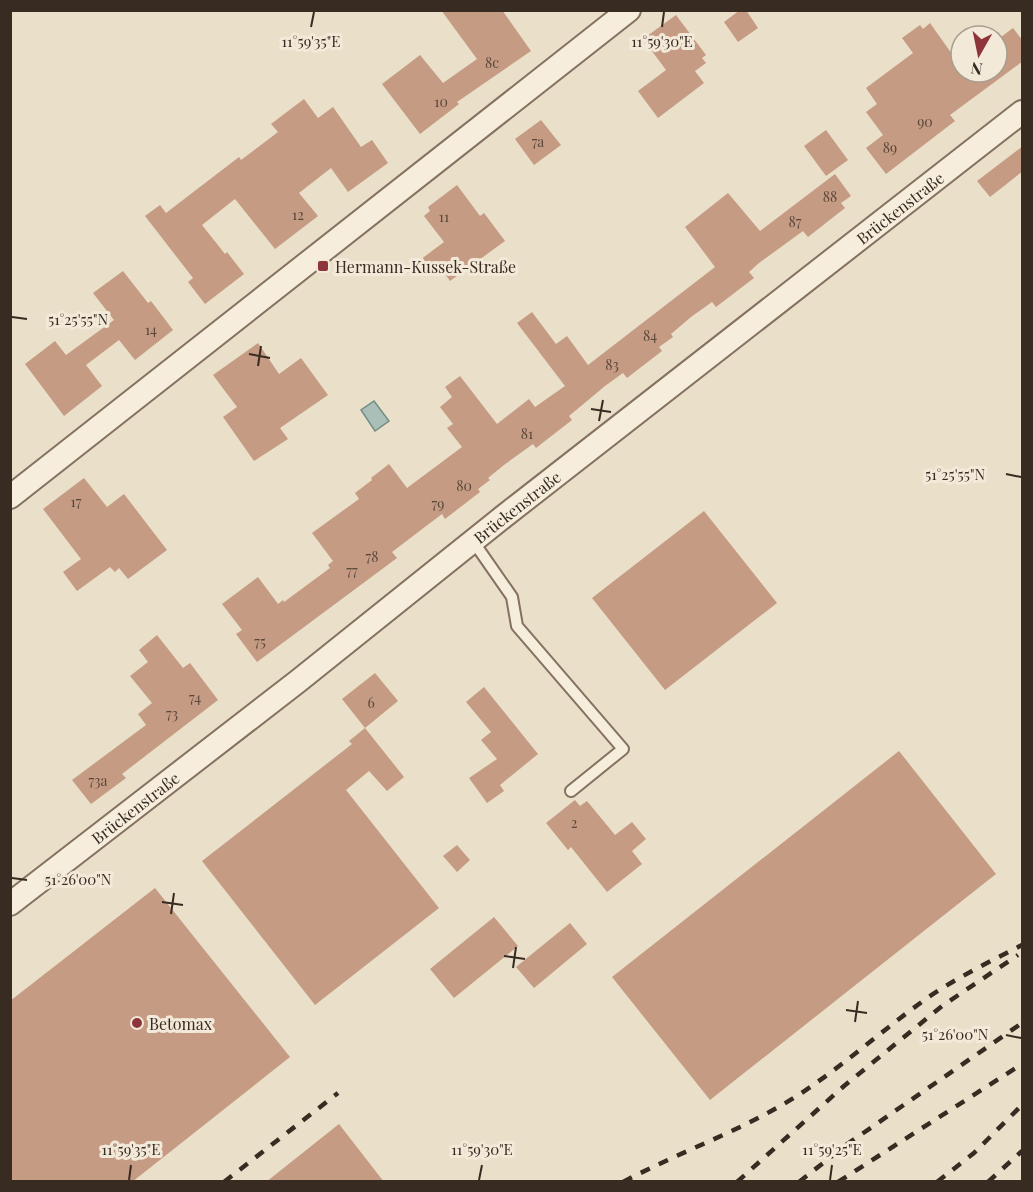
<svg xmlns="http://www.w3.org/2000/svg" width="1033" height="1192" viewBox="0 0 1033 1192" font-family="'Playfair Display',serif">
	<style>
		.water { fill: #a9bfb8; stroke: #718d84; stroke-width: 1.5 }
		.building { fill: #c59b83 }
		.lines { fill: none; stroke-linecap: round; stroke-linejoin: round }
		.lane-casing { stroke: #857160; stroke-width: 14 }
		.street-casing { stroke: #857160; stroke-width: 26 }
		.lane { stroke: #f6eddc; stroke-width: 10 }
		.street { stroke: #f6eddc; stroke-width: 22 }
		.rail { stroke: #372b22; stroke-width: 4.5; stroke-dasharray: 10 10; stroke-linecap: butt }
		.ticks { fill: none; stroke: #372b22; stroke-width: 2 }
		.poi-dot { fill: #8e353b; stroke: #f3e9d8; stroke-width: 2 }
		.labels { text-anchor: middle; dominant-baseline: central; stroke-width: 6; stroke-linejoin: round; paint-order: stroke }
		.number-label { font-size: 14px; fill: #5a473a }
		.street-label { font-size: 16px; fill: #372b22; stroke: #f3e9d8 }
		.poi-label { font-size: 16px; fill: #372b22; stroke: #f3e9d8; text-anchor: start }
		.ticks-label { font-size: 15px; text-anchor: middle; fill: #372b22; stroke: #f3e9d8; stroke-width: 6; stroke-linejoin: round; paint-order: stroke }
	</style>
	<rect width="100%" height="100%" fill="#eadfc9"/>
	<path class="water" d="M 374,401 L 389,421 L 375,431 L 361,410 Z"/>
	<path class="building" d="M 441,10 L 502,10 L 531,51 L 457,102 L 459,104 L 420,134 L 382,84 L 420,55 L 443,83 L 477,59 Z
		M 740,10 L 746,10 L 758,28 L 738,42 L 724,22 Z
		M 676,15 L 706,55 L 702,58 L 706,63 L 695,71 L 704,83 L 658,118 L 638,91 L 666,70 L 643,39 Z
		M 930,23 L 952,54 L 961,47 L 961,72 L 997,72 L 997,40 L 1013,28 L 1023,41 L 1023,61 L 950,115 L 955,121 L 886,174 L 866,148 L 883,135 L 866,112 L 877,104 L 866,88 L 913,53 L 902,38 L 920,25 L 923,29 Z
		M 304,99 L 318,118 L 333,107 L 361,147 L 372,140 L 388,163 L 348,192 L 331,168 L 299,193 L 318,216 L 275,249 L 235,199 L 202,225 L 225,254 L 227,252 L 244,274 L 205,304 L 188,282 L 193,278 L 145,216 L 160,205 L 166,213 L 239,157 L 241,160 L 278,132 L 271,124 Z
		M 541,120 L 561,145 L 534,165 L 515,139 Z
		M 826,130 L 848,160 L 826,176 L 804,146 Z
		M 1023,146 L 1023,171 L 990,197 L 977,181 Z
		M 835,174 L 851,196 L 841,203 L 845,208 L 808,237 L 803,231 L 759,263 L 749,272 L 754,278 L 716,307 L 712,302 L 691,317 L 671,334 L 673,337 L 659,347 L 662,351 L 627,378 L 623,373 L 605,386 L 569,416 L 572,420 L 536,448 L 533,444 L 504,465 L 488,478 L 490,480 L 478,489 L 480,492 L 445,519 L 442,514 L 392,552 L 397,558 L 257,662 L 236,634 L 242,630 L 222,604 L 258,577 L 278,604 L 283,600 L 284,602 L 330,568 L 328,565 L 333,561 L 312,533 L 359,499 L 355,493 L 372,480 L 371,478 L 389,464 L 407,488 L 462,447 L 447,428 L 453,424 L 440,407 L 452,397 L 445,387 L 460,376 L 497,424 L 529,399 L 535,407 L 565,386 L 517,323 L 532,312 L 556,344 L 567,336 L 588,365 L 715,267 L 685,227 L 728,193 L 760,231 Z
		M 457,185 L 480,216 L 484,213 L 505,241 L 450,281 L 441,268 L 431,276 L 420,260 L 444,242 L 424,216 L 430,211 L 428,207 Z
		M 123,271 L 148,303 L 151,301 L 173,330 L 135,360 L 119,340 L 86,365 L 102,386 L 64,416 L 25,364 L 55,341 L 66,355 L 114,320 L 93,293 Z
		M 258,343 L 279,374 L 301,358 L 328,395 L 280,428 L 288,439 L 254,461 L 223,417 L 237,407 L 213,375 Z
		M 84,478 L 107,507 L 124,494 L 167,550 L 128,579 L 119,568 L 115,572 L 110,567 L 77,591 L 63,572 L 81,559 L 43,509 Z
		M 704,511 L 777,603 L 665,690 L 592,598 Z
		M 157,635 L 183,668 L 190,663 L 218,700 L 122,774 L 126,778 L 91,804 L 72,780 L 146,725 L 138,714 L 152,703 L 130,676 L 148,662 L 139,650 Z
		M 375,673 L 398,701 L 365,728 L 342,699 Z
		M 484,687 L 538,754 L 500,785 L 504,791 L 487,803 L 469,778 L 497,759 L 481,740 L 491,732 L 466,702 Z
		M 365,728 L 404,777 L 387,791 L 369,771 L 346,790 L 439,908 L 315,1005 L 202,861 L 352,744 L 349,741 Z
		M 899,751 L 996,874 L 710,1100 L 612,977 Z
		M 575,800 L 580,806 L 587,801 L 615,835 L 632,822 L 646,839 L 632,851 L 642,864 L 607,892 L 571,847 L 568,850 L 546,823 Z
		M 457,845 L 470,860 L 457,872 L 443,856 Z
		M 155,888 L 290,1057 L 132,1182 L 10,1182 L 10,1001 Z
		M 494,917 L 518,946 L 454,998 L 430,969 Z
		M 570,923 L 587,944 L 534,988 L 516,967 Z
		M 339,1124 L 384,1182 L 266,1182 Z"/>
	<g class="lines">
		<g class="lane-casing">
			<path id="lane" d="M 473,541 L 512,597 L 517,626 L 623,749 L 571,791"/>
		</g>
		<g class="street-casing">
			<g id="street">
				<path d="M 10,497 L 629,10"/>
				<path id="s1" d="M 10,904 L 297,682 L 503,517 L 1022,112"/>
			</g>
		</g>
		<use href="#lane" class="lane"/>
		<use href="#street" class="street"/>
		<path class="rail" d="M 224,1182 L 338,1093
			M 623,1182 C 683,1150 747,1129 803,1092 C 845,1064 883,1030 923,1001 C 954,979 989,962 1022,945
			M 737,1182 L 844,1086 L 942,1006 L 1018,955
			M 799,1182 L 846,1145 L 1022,1023
			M 838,1182 L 1022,1064
			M 937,1182 L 974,1153 L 1022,1105
			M 988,1182 L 1022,1151"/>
	</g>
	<path class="ticks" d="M 311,27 L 314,12M 662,27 L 664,12M 12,317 L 27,319M 249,354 L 270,358M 258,366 L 261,346M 591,409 L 611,412M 599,421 L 603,400M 1006,474 L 1021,477M 12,878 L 27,880M 162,902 L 183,905M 171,914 L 174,893M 504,956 L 525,959M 513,968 L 516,947M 846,1010 L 867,1013M 855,1022 L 858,1001M 1006,1035 L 1021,1038M 129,1180 L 131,1165M 479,1180 L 482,1165M 830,1180 L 832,1165"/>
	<g class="poi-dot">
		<rect x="317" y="260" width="12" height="12" rx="3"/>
		<circle cx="137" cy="1023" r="6"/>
	</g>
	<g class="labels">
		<g class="number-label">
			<text x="492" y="62">8c</text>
			<text x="441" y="101">10</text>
			<text x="925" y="121">90</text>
			<text x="538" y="141">7a</text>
			<text x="890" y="147">89</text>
			<text x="830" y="196">88</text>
			<text x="298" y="214">12</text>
			<text x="444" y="216">11</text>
			<text x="795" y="221">87</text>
			<text x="151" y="329">14</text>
			<text x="650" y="335">84</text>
			<text x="612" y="364">83</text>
			<text x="527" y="433">81</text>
			<text x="464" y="485">80</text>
			<text x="76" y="501">17</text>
			<text x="438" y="503">79</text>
			<text x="372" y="556">78</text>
			<text x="352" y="570">77</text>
			<text x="260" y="641">75</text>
			<text x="195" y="697">74</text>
			<text x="371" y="702">6</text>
			<text x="172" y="713">73</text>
			<text x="98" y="780">73a</text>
			<text x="574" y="822">2</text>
		</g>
		<g class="street-label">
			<text stroke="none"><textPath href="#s1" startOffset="1130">Brückenstraße</textPath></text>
			<text stroke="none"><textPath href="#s1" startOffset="644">Brückenstraße</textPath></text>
			<text stroke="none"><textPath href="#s1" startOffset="158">Brückenstraße</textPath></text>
		</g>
		<g class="poi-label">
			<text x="335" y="266">Hermann-Kussek-Straße</text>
			<text x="149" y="1023">Betomax</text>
		</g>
	</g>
	<g class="ticks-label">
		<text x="311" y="47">11°59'35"E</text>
		<text x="662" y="47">11°59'30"E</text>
		<text x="78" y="325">51°25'55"N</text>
		<text x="955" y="480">51°25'55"N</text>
		<text x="78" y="885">51°26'00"N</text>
		<text x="955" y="1040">51°26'00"N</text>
		<text x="131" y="1155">11°59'35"E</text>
		<text x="482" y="1155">11°59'30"E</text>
		<text x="832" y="1155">11°59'25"E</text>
	</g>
	<rect width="1033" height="1192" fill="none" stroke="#372b22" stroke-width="24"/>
	<g transform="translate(979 54) rotate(189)"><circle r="28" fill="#f3e9d8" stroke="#a89d8f" stroke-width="1.5"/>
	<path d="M0-4.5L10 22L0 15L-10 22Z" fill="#8e353b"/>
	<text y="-9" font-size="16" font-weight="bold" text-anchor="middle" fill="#372b22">N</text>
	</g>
</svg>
